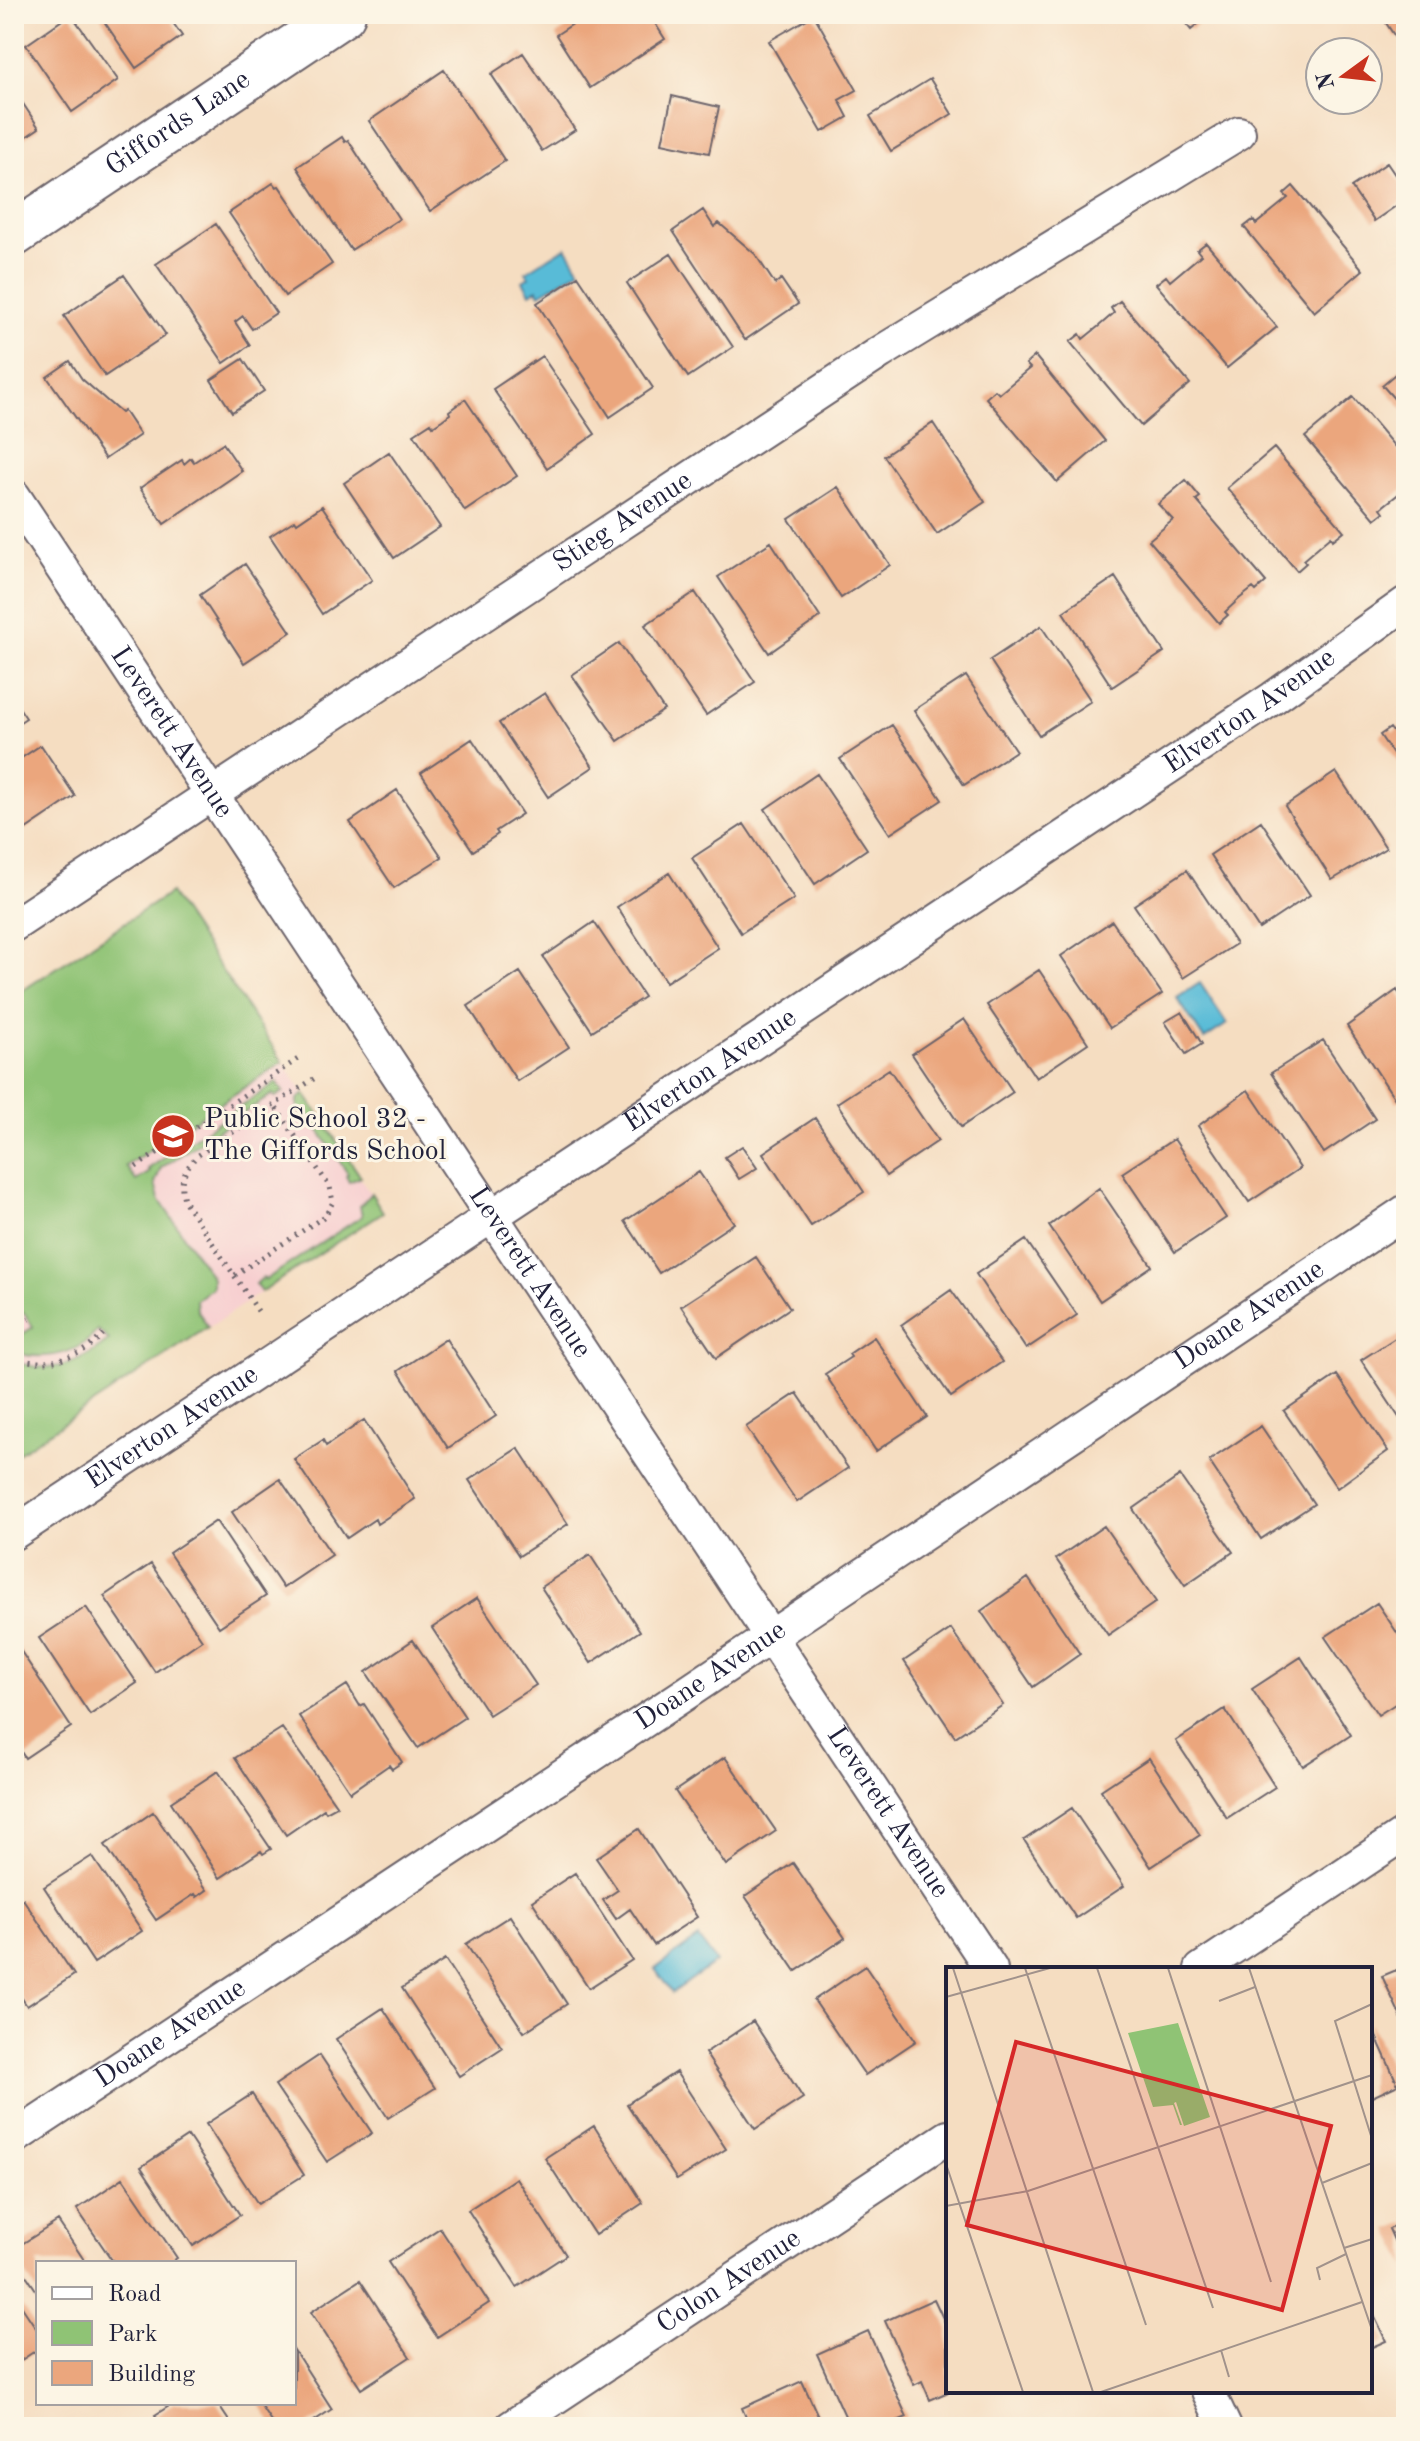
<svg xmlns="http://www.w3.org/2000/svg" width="1420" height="2441" viewBox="0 0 1420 2441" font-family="'Old Standard TT',serif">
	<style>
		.built { fill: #f7cfd0 }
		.green { fill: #8fc375; stroke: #587258; stroke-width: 2 }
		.water { fill: #58bbd7; stroke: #3d6e89; stroke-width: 2 }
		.building { fill: #eba67d }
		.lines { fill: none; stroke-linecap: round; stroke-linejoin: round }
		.street-casing { stroke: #6c636a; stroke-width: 36 }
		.secondary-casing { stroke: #6c636a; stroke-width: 48 }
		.path { stroke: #6c636a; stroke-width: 5; stroke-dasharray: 2 6; stroke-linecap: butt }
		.street { stroke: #fff; stroke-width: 32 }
		.secondary { stroke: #fff; stroke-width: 44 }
		.labels { text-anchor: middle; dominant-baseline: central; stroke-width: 6; stroke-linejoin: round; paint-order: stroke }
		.street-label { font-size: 28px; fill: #22223b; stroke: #fcf5e5 }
		.poi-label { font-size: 28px; fill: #22223b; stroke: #fcf5e5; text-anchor: start }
		.inset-road { fill: none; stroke: #a1928b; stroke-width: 2 }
		.view { fill: #d62828; fill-opacity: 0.15; stroke: #d62828; stroke-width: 4 }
		.inset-edge { fill: none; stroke: #22223b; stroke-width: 4 }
	</style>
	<rect width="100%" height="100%" fill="#fcf5e5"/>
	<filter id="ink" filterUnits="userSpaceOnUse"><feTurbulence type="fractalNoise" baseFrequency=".0125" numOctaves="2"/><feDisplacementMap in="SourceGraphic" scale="16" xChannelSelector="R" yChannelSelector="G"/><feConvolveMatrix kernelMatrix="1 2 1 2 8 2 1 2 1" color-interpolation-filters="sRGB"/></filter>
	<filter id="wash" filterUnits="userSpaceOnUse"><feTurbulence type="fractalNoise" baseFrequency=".006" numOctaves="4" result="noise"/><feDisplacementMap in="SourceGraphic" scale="32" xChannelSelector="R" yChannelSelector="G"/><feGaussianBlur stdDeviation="1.8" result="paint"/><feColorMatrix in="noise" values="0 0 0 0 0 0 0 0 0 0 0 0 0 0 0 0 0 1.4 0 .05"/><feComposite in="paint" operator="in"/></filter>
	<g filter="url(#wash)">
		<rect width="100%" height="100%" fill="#f5ddc1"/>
		<path class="built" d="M 170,893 L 383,1212 L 14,1456 L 14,996 Z"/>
		<path class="green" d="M 170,893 L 283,1062 L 126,1166 L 136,1181 L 150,1172 L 148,1169 L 277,1082 L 283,1092 L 275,1097 L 273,1094 L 161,1168 L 155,1183 L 159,1199 L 212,1278 L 212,1287 L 196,1300 L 197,1310 L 208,1327 L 14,1456 L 14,1371 L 24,1364 C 55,1374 84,1361 109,1340 L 98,1330 C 80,1353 52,1359 24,1355 L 15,1339 L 33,1327 L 24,1313 L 14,1316 L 14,996 Z
			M 305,1094 L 361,1177 L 349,1182 L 346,1176 L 348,1174 L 308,1114 L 303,1116 L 298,1108 L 298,1099 Z
			M 371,1193 L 383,1212 L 261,1292 L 255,1284 L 263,1278 L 265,1280 L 362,1216 L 360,1206 Z"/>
		<path class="water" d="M 566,247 L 580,270 L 540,294 L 537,289 L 530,293 L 523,281 L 529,277 L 526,272 Z
			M 1200,983 L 1227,1024 L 1204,1039 L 1177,998 Z
			M 698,1938 L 716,1962 L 672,1993 L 655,1969 Z"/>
		<g id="blocks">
			<path class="building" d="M 71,14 L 118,80 L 72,112 L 26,45 Z
				M 99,14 L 167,14 L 182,36 L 136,68 Z
				M 588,14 L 649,14 L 665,39 L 590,88 L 556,35 Z
				M 1178,14 L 1210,14 L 1191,30 Z
				M 1380,14 L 1406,14 L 1406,31 L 1396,38 Z
				M 814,15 L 857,90 L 839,100 L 848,117 L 822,132 L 769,41 Z
				M 523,53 L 575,130 L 542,151 L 491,74 Z
				M 444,70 L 505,161 L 430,211 L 369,121 Z
				M 930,79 L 952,114 L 891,151 L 870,116 Z
				M 14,90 L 39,128 L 14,145 Z
				M 672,96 L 719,107 L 709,153 L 662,143 Z
				M 342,137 L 345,142 L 348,140 L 399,219 L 351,250 L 297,167 Z
				M 1387,163 L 1406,191 L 1406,199 L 1374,221 L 1351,187 Z
				M 273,183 L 276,187 L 279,186 L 332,264 L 285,296 L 229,213 Z
				M 1293,186 L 1363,270 L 1314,312 L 1244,227 L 1253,220 L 1256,224 L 1288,198 L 1284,194 Z
				M 703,210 L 714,227 L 719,223 L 755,254 L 775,284 L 781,279 L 798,304 L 745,340 L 673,231 Z
				M 216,224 L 276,313 L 252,329 L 243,316 L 235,322 L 250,345 L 224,363 L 156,264 Z
				M 1206,243 L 1277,327 L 1227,368 L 1156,284 L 1166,276 L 1170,281 L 1201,255 L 1197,250 Z
				M 671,254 L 733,347 L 688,377 L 627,283 Z
				M 124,275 L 166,335 L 105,376 L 64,316 Z
				M 578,276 L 653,388 L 610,417 L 537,303 Z
				M 1120,301 L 1190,384 L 1141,426 L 1070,342 L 1080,334 L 1083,339 L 1099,326 L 1114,313 L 1111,308 Z
				M 542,356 L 595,434 L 547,468 L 493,389 Z
				M 1035,356 L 1105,441 L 1057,482 L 986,398 L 995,390 L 999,394 L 1030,368 L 1026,364 Z
				M 243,359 L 264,391 L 232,412 L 211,380 Z
				M 70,361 L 82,379 L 121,413 L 124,411 L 140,435 L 105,459 L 47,377 Z
				M 1406,365 L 1406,412 L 1382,385 Z
				M 1353,397 L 1406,460 L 1406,488 L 1381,508 L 1384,512 L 1375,519 L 1305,437 Z
				M 465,399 L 517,476 L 465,511 L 414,434 L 431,423 L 433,426 L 442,420 L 450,414 L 449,411 Z
				M 933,423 L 985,502 L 937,534 L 884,456 Z
				M 223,443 L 242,471 L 164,524 L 140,488 L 182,460 L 184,464 L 191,458 L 194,462 Z
				M 1274,448 L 1344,531 L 1333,540 L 1331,536 L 1303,560 L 1306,563 L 1297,571 L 1227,488 Z
				M 389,452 L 440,527 L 394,558 L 344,483 Z
				M 1186,480 L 1200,497 L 1196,500 L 1266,582 L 1256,591 L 1253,588 L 1239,599 L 1225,612 L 1228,615 L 1219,623 L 1149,540 L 1173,520 L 1158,504 Z
				M 838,487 L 890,565 L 841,598 L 789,519 Z
				M 322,506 L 372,580 L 322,614 L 270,536 L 295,520 L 297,523 Z
				M 771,542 L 820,617 L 769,653 L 718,577 Z
				M 245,564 L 291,632 L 244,663 L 200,595 Z
				M 1115,577 L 1164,652 L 1112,687 L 1063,612 Z
				M 695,592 L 755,682 L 706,715 L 645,625 Z
				M 1041,626 L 1091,701 L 1039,735 L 990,660 Z
				M 619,643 L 664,710 L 618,741 L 572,675 Z
				M 966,676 L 1016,751 L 964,785 L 914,710 Z
				M 545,693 L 593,767 L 548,797 L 499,723 Z
				M 14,700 L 26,718 L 14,726 Z
				M 1406,723 L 1406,774 L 1380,735 L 1390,728 L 1393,732 Z
				M 892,725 L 942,800 L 890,834 L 840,759 Z
				M 472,739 L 522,814 L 496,831 L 498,834 L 473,851 L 421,773 Z
				M 41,745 L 75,796 L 14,837 L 14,763 Z
				M 1336,772 L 1386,848 L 1332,880 L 1285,806 Z
				M 817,774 L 867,849 L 815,884 L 765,809 Z
				M 397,790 L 442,857 L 394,888 L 350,822 Z
				M 1261,821 L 1310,895 L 1259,929 L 1210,855 Z
				M 744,824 L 794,899 L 741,933 L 692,858 Z
				M 1187,870 L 1236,944 L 1183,978 L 1134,905 Z
				M 669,873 L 718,948 L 666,982 L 617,907 Z
				M 1112,921 L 1162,994 L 1110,1028 L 1061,956 Z
				M 594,922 L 644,997 L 592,1031 L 543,957 Z
				M 1039,970 L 1088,1043 L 1036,1078 L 987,1005 Z
				M 520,972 L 569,1047 L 517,1081 L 468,1006 Z
				M 1397,990 L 1406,1004 L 1406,1096 L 1397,1102 L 1347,1026 Z
				M 1182,1012 L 1202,1044 L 1186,1054 L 1165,1022 Z
				M 964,1019 L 1013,1092 L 961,1127 L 912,1054 Z
				M 1323,1040 L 1375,1119 L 1324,1153 L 1271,1073 Z
				M 889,1069 L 938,1141 L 886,1176 L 837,1103 Z
				M 1248,1090 L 1300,1168 L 1249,1202 L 1198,1126 Z
				M 815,1118 L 864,1192 L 811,1226 L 763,1153 Z
				M 1174,1139 L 1226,1218 L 1175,1252 L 1122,1173 Z
				M 742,1146 L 757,1168 L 739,1179 L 725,1157 Z
				M 699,1172 L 734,1223 L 659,1273 L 625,1221 Z
				M 1099,1188 L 1152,1266 L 1100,1301 L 1049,1226 Z
				M 1026,1240 L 1077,1315 L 1026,1349 L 976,1274 Z
				M 756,1257 L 790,1308 L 716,1358 L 681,1306 Z
				M 951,1290 L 1002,1362 L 951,1397 L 901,1325 Z
				M 1406,1331 L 1406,1428 L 1361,1360 Z
				M 874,1337 L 927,1417 L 876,1451 L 825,1374 L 851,1357 L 849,1354 Z
				M 446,1339 L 496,1416 L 448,1448 L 398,1371 Z
				M 1337,1375 L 1388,1451 L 1337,1488 L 1284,1411 Z
				M 797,1393 L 848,1468 L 797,1502 L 746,1427 Z
				M 364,1420 L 415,1499 L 377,1524 L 375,1519 L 347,1538 L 294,1459 L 323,1440 L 326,1446 Z
				M 1261,1426 L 1314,1504 L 1261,1539 L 1209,1461 Z
				M 518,1448 L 568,1524 L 519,1556 L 469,1480 Z
				M 1180,1476 L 1233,1552 L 1185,1585 L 1133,1509 Z
				M 280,1479 L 332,1555 L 283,1588 L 232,1512 Z
				M 216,1521 L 266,1596 L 219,1627 L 169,1553 Z
				M 1104,1526 L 1156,1602 L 1108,1635 L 1056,1559 Z
				M 590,1555 L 640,1631 L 591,1663 L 541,1587 Z
				M 151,1564 L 202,1640 L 155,1672 L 104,1596 Z
				M 1028,1578 L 1080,1654 L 1033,1687 L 981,1611 Z
				M 477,1598 L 536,1685 L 489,1715 L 432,1628 Z
				M 1377,1603 L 1406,1646 L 1406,1697 L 1378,1715 L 1325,1637 Z
				M 86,1607 L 137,1683 L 90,1715 L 39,1638 Z
				M 951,1629 L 1003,1705 L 955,1737 L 904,1661 Z
				M 413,1640 L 465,1717 L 418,1748 L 366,1672 Z
				M 20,1650 L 71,1727 L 25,1758 L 14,1741 L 14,1654 Z
				M 1301,1657 L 1351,1735 L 1303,1766 L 1252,1689 Z
				M 347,1685 L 360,1706 L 364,1704 L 402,1762 L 392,1769 L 389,1765 L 350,1792 L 299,1716 Z
				M 1225,1709 L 1275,1787 L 1227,1818 L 1176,1741 Z
				M 282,1728 L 337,1806 L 326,1812 L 324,1809 L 286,1835 L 235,1758 Z
				M 725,1757 L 776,1831 L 726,1865 L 675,1791 Z
				M 1149,1758 L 1200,1835 L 1151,1867 L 1101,1790 Z
				M 218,1771 L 271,1849 L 263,1854 L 261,1851 L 220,1878 L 171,1802 Z
				M 1072,1808 L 1124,1886 L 1076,1918 L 1024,1840 Z
				M 153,1812 L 207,1890 L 197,1897 L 195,1894 L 156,1920 L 105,1845 Z
				M 639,1829 L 697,1917 L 654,1945 L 630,1909 L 616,1919 L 603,1900 L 618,1890 L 596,1858 Z
				M 92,1856 L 142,1931 L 94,1963 L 44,1887 Z
				M 793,1863 L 845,1938 L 796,1971 L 745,1896 Z
				M 575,1873 L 632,1960 L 589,1988 L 532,1901 Z
				M 23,1899 L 74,1975 L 27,2006 L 14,1986 L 14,1904 Z
				M 510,1916 L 567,2004 L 524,2032 L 466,1944 Z
				M 445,1960 L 502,2048 L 459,2076 L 402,1988 Z
				M 865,1966 L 916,2041 L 865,2075 L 814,2000 Z
				M 1406,1966 L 1406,2028 L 1382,1976 Z
				M 383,2008 L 435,2088 L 388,2118 L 336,2039 Z
				M 753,2021 L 803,2098 L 755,2129 L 705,2053 Z
				M 1370,2023 L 1398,2085 L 1370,2098 Z
				M 320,2055 L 372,2133 L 327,2162 L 275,2085 Z
				M 676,2072 L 726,2149 L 677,2180 L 627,2104 Z
				M 252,2094 L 304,2175 L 258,2204 L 206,2124 Z
				M 594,2126 L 643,2203 L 595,2235 L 545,2158 Z
				M 188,2136 L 240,2215 L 193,2246 L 141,2167 Z
				M 123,2178 L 177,2258 L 174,2260 L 176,2263 L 114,2263 L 77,2209 Z
				M 516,2178 L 566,2255 L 517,2287 L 468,2210 Z
				M 58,2221 L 86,2263 L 38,2263 L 38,2293 L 14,2257 L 14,2249 Z
				M 1406,2222 L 1406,2267 L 1389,2229 Z
				M 440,2228 L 489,2303 L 437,2337 L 388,2262 Z
				M 360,2280 L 410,2357 L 361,2389 L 311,2312 Z
				M 14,2295 L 38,2331 L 38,2349 L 14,2365 Z
				M 934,2299 L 948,2329 L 948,2392 L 930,2400 L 922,2381 L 914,2385 L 885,2321 Z
				M 1370,2307 L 1386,2341 L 1370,2348 Z
				M 868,2331 L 907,2417 L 883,2427 L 850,2427 L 817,2354 Z
				M 294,2350 L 332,2409 L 305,2427 L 275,2427 L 259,2403 L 294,2403 Z
				M 802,2381 L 823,2427 L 750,2427 L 742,2408 Z
				M 174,2403 L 217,2403 L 233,2427 L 163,2427 L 155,2415 Z"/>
		</g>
	</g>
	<g filter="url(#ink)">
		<use href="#blocks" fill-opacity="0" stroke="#6c636a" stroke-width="2"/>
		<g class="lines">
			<g class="street-casing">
				<g id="street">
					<path id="s1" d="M 14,496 L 991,1969"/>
					<path id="s2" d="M 14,925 L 881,352 L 1239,133"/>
					<path id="s3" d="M 14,1533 L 1273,698 L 1406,603"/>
					<path d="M 1201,1969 L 1406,1833"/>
					<path id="s4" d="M 14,2138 L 685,1694 L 1406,1211"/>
					<path d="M 1208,2391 L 1225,2427"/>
					<path id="s5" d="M 511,2427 L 948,2137"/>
				</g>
			</g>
			<g class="secondary-casing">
				<g id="secondary">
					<path id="s6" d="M 14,234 L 343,14"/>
				</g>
			</g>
			<path class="path" d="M 136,1167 L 301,1057
				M 235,1275 L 325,1216 L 333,1202 L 330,1187 L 274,1105
				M 258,1311 L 185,1202 C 178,1183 183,1171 197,1156 L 315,1078
				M 14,1326 L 29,1319
				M 14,1357 C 45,1369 81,1359 103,1334"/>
			<use href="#street" class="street"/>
			<use href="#secondary" class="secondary"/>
		</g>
	</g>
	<defs>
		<g id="school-disc" transform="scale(2.3)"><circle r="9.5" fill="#c8321e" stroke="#fcf5e5"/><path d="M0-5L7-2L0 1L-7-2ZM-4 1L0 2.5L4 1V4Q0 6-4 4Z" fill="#fff"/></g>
	</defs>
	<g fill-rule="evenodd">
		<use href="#school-disc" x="173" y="1136"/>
	</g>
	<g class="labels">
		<g class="street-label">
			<text stroke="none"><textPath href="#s6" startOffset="198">Giffords Lane</textPath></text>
			<text stroke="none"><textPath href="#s2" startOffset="730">Stieg Avenue</textPath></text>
			<text stroke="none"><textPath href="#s3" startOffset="1484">Elverton Avenue</textPath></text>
			<text stroke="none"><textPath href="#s1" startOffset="284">Leverett Avenue</textPath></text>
			<text stroke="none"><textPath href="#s3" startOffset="836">Elverton Avenue</textPath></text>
			<text stroke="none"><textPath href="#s1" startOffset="932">Leverett Avenue</textPath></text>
			<text stroke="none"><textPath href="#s4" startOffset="1484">Doane Avenue</textPath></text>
			<text stroke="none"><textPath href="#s3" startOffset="190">Elverton Avenue</textPath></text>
			<text stroke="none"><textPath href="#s4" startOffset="836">Doane Avenue</textPath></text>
			<text stroke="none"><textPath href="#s1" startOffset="1580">Leverett Avenue</textPath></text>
			<text stroke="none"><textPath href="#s4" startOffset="188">Doane Avenue</textPath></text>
			<text stroke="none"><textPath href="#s5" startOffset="262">Colon Avenue</textPath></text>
		</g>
		<g class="poi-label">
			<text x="204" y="1120">Public School 32 -<tspan x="204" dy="32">The Giffords School</tspan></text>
		</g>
	</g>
	<g transform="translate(946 1967)">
		<rect width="426" height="426" fill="#f5ddc1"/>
		<path d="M 232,56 L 264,150 L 238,159 L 230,135 L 228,136 L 236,158 L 234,158 L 227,138 L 207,140 L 182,66 Z" fill="#8fc375"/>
		<path class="inset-road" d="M 7,1 L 147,425M 79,1 L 200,358M 151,1 L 267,341M 222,1 L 325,315M 303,1 L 426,363M 0,30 L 104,1M 273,34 L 309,20M 426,37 L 389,54 L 426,172M 0,197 L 77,425M 376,216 L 426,196M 0,239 L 82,224 L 426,108M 398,281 L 426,272M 374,313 L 371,301 L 400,287M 275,383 L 283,410M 120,425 L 155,425 L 416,335"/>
		<path class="view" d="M 70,75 L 385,159 L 336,343 L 21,258 Z"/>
		<rect width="426" height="426" class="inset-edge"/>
	</g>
	<rect width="1420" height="2441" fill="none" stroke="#fcf5e5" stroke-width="48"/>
	<rect x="36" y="2261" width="260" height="144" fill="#fcf5e5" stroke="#a5a1a1" stroke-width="2"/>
	<rect x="52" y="2287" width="40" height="12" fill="#ffffff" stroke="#a5a1a1" stroke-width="2"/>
	<text x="108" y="2301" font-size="24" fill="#22223b">Road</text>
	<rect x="52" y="2321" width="40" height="24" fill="#8fc375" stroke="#a5a1a1" stroke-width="2"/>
	<text x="108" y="2341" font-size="24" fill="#22223b">Park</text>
	<rect x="52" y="2361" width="40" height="24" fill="#eba67d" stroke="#a5a1a1" stroke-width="2"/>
	<text x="108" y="2381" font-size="24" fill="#22223b">Building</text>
	<g transform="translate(1344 76) rotate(255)"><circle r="38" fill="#fcf5e5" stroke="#a5a1a1" stroke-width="2"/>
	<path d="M0-6L14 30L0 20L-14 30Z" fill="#c8321e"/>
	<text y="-12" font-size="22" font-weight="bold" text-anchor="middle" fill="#22223b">N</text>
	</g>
</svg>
